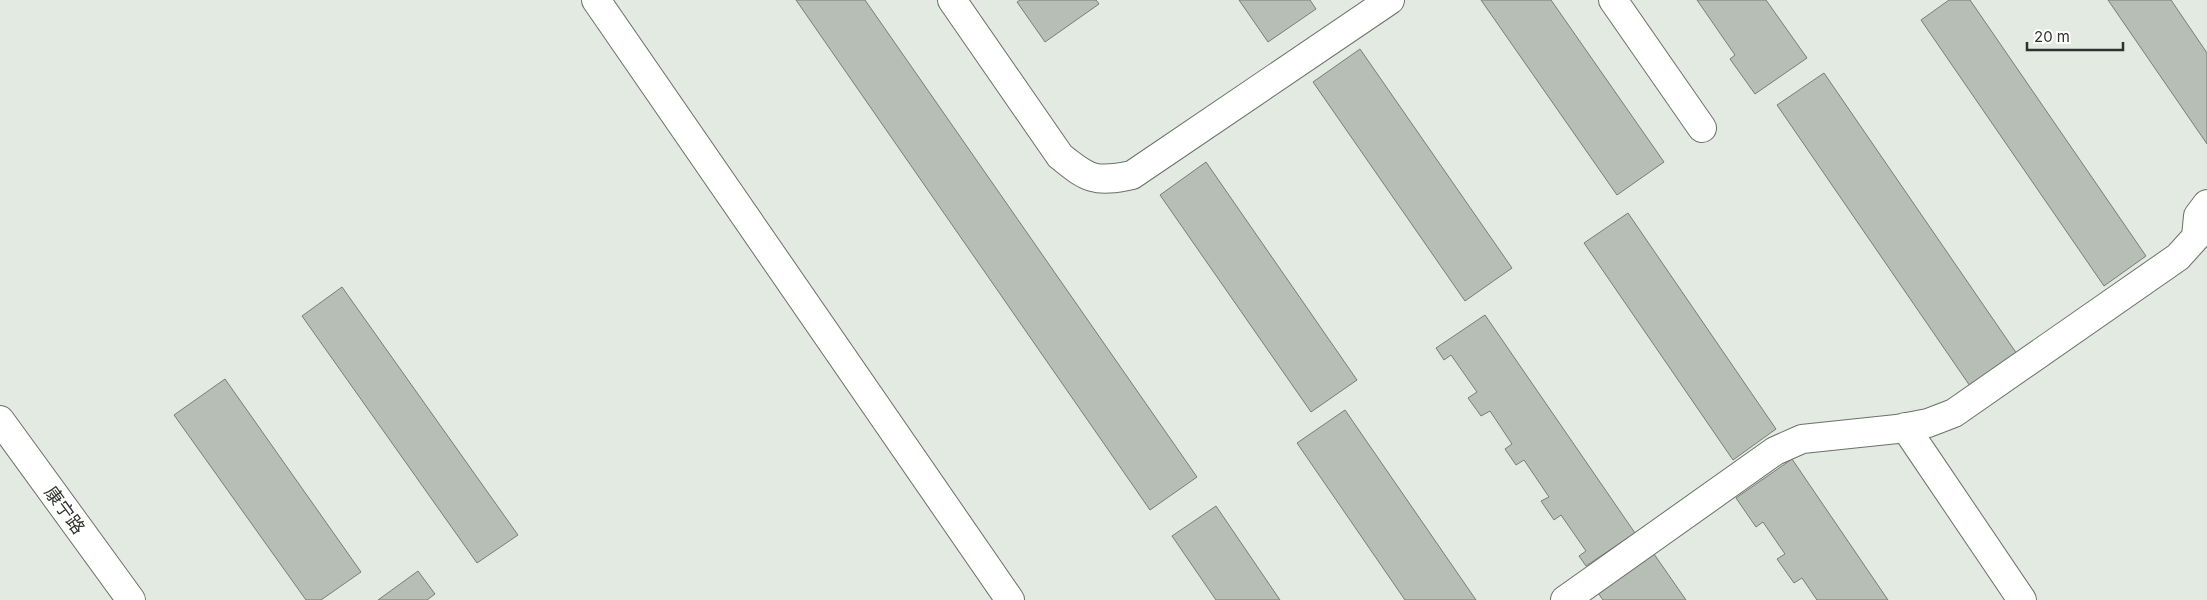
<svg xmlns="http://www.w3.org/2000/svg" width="2207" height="600" viewBox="0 0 2207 600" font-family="Inter,'Noto Sans SC',sans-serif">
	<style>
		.building { fill: #b7beb6; stroke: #777e77 }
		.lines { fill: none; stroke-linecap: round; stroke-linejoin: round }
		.minor-casing { stroke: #6a716a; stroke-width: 30 }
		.minor { stroke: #fff; stroke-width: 28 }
		.labels { text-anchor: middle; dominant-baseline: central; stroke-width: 4.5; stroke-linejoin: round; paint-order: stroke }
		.street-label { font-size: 18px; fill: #2e322e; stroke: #fff }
	</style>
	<rect width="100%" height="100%" fill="#e2eae1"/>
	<path class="building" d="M 796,0 L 865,0 L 1197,477 L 1150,510 Z
		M 1020,0 L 1096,0 L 1099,4 L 1045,42 L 1017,2 Z
		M 1239,0 L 1310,0 L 1316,9 L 1268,42 Z
		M 1481,0 L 1551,0 L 1664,162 L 1617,195 Z
		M 1697,0 L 1766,0 L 1807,58 L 1755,94 L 1730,59 L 1735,55 Z
		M 1949,0 L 1970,0 L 2146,256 L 2104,286 L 1921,20 Z
		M 2108,0 L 2171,0 L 2207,53 L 2207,144 Z
		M 1360,49 L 1512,268 L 1465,301 L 1313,82 Z
		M 1824,73 L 2017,354 L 1970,386 L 1777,105 Z
		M 1206,162 L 1357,380 L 1311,412 L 1160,195 Z
		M 1628,213 L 1776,429 L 1733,460 L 1584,243 Z
		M 342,287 L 518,535 L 477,563 L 302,316 Z
		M 1485,315 L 1635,533 L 1586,566 L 1579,556 L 1586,551 L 1561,515 L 1554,520 L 1541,501 L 1549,497 L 1524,460 L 1516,465 L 1505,449 L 1512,444 L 1490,411 L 1481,416 L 1468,398 L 1477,392 L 1451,355 L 1444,360 L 1436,348 Z
		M 225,379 L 361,572 L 321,600 L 306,600 L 174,415 Z
		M 1345,410 L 1476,600 L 1405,600 L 1297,443 Z
		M 1792,459 L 1888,600 L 1817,600 L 1802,578 L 1794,583 L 1777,559 L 1785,554 L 1763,522 L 1756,527 L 1736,498 Z
		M 1216,506 L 1280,600 L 1216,600 L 1172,536 Z
		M 1654,554 L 1686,600 L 1603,600 L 1598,593 Z
		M 418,571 L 435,594 L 427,600 L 378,600 Z"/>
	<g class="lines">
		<g class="minor-casing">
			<path id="minor" d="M 596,0 L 1010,600
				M 952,0 L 1060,156 C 1088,179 1095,183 1132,175 L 1390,0
				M 1613,0 L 1702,128
				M 0,420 L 131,600
				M 1905,427 L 2022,600
				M 1565,600 L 1775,451 L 1802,439 L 1897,429 L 1928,423 L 1954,413 L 2178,257 L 2196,237 L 2198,216 L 2207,204"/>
		</g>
		<use href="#minor" class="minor"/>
	</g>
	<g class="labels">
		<g class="street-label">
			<text transform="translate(65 510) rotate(54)">康宁路</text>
		</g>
	</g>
	<path d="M2027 42v8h96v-8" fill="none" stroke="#2e322e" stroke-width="2.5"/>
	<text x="2034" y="42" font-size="15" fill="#2e322e" stroke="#ffffff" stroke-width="4" paint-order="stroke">20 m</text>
</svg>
